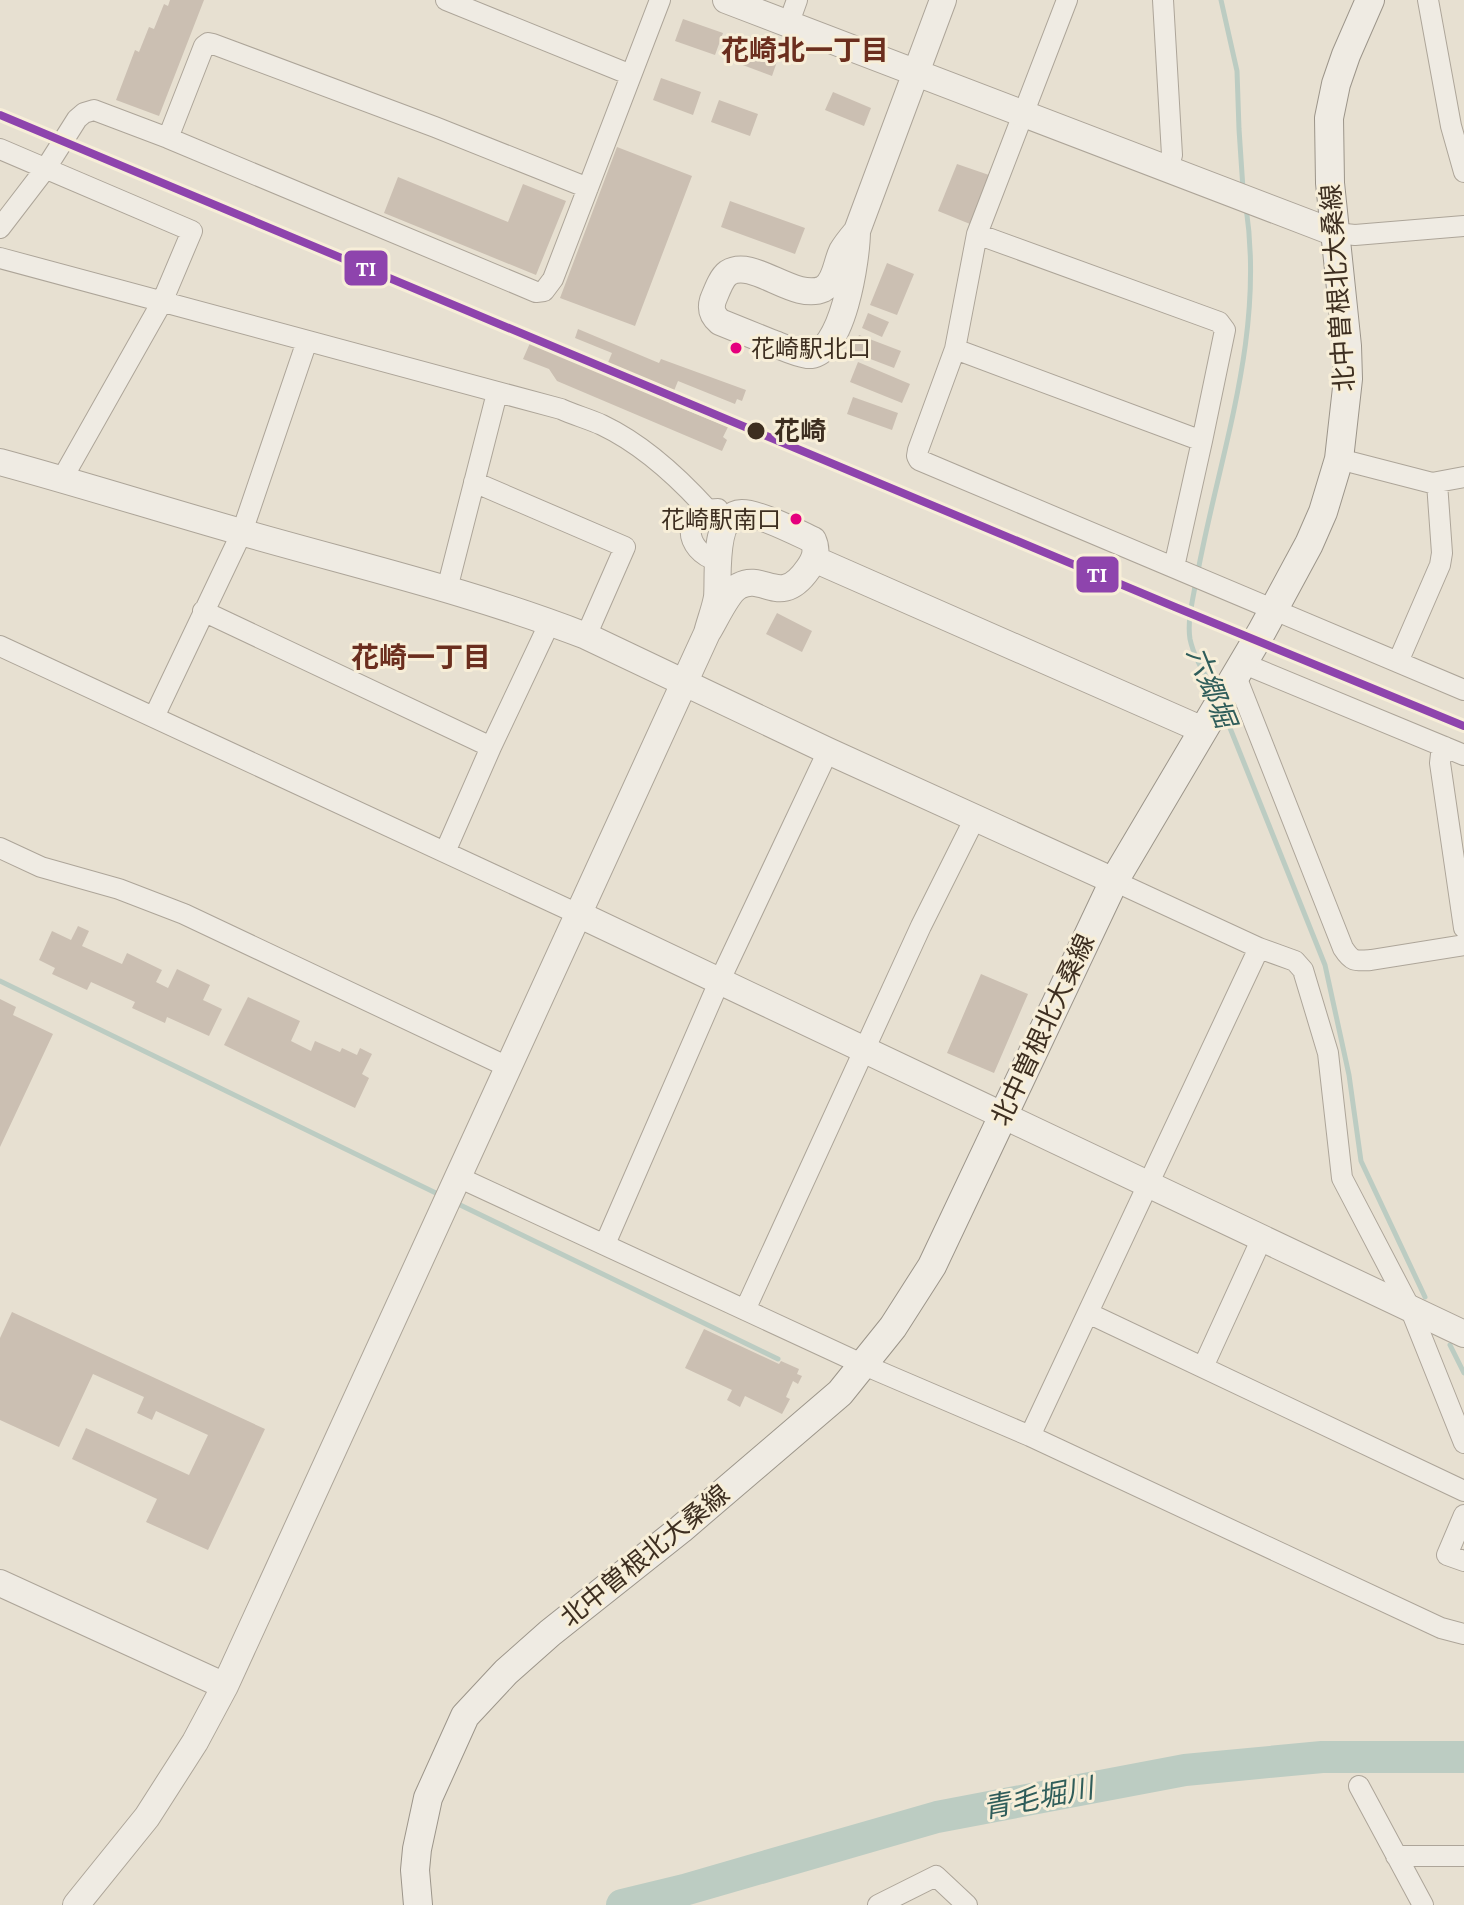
<svg xmlns="http://www.w3.org/2000/svg" width="1464" height="1905" viewBox="0 0 1464 1905" font-family="'Crimson Pro','Noto Sans JP',serif">
	<style>
		.lines { fill: none; stroke-linecap: round; stroke-linejoin: round }
		.stream { stroke: #bcccc2; stroke-width: 5 }
		.river { stroke: #bcccc2; stroke-width: 32 }
		.building { fill: #cbbfb2 }
		.minor-casing { stroke: #ada599; stroke-width: 22 }
		.tertiary-casing { stroke: #ada599; stroke-width: 28 }
		.secondary-casing { stroke: #9c958a; stroke-width: 30 }
		.minor { stroke: #efebe3; stroke-width: 20 }
		.tertiary { stroke: #efebe3; stroke-width: 26 }
		.secondary { stroke: #efebe3; stroke-width: 28 }
		.rail-1-casing { stroke: #f7eed8; stroke-width: 14 }
		.rail-1 { stroke: #8e44ad; stroke-width: 8 }
		.bus-dot { fill: #e5007d; stroke: #f7eed8; stroke-width: 3 }
		.stop-dot { fill: #3d2e20; stroke: #f7eed8; stroke-width: 3 }
		.labels { text-anchor: middle; dominant-baseline: central; stroke-width: 6; stroke-linejoin: round; paint-order: stroke }
		.bus-label { font-size: 24px; fill: #3d2e20; stroke: #f7eed8; text-anchor: start }
		.street-label { font-size: 26px; fill: #3d2e20; stroke: #f7eed8 }
		.stop-label { font-size: 26px; font-weight: bold; fill: #3d2e20; stroke: #f7eed8; text-anchor: start }
		.neighbourhood-label { font-size: 28px; font-weight: bold; fill: #6b2e1e; stroke: #f7eed8 }
		.water-label { font-size: 28px; font-style: italic; fill: #2f5d5a; stroke: #f7eed8 }
		.line-badge { stroke: #f7eed8; stroke-width: 3 }
		.badge-label { font-size: 22px; text-anchor: middle; font-weight: bold; fill: #fff }
	</style>
	<rect width="100%" height="100%" fill="#e7e0d1"/>
	<g class="lines">
		<path class="stream" d="M 1221,0 L 1237,71 L 1239,129 L 1243,189
			M 1198,571 C 1221,449 1265,334 1246,207
			M 1196,581 C 1193,599 1187,621 1190,639 C 1194,658 1206,676 1215,693
			M 1224,713 L 1325,965 L 1349,1075 L 1361,1161 L 1425,1297
			M 0,981 L 442,1196
			M 454,1202 L 778,1359
			M 1450,1345 L 1464,1373"/>
		<path class="river" d="M 622,1905 L 684,1890 L 937,1817 L 1185,1770 L 1322,1757 L 1464,1757"/>
	</g>
	<path class="building" d="M 170,0 L 204,0 L 159,116 L 116,100 L 135,50 L 139,52 L 149,27 L 154,29 L 164,4 L 168,6 Z
		M 683,19 L 723,33 L 715,55 L 675,41 Z
		M 741,39 L 780,53 L 772,76 L 732,61 Z
		M 661,78 L 701,92 L 693,115 L 653,100 Z
		M 833,92 L 871,108 L 864,126 L 825,110 Z
		M 719,100 L 758,114 L 750,136 L 711,122 Z
		M 617,147 L 692,176 L 635,326 L 560,298 Z
		M 957,164 L 989,175 L 970,224 L 938,211 Z
		M 398,177 L 508,222 L 523,184 L 566,201 L 536,275 L 384,213 Z
		M 730,201 L 805,228 L 795,254 L 721,227 Z
		M 887,263 L 914,274 L 897,315 L 870,305 Z
		M 868,313 L 889,322 L 882,337 L 862,328 Z
		M 578,329 L 659,363 L 661,359 L 746,390 L 742,401 L 737,399 L 735,404 L 678,381 L 669,403 L 728,427 L 723,437 L 727,440 L 722,451 L 557,381 L 549,369 L 523,359 L 530,343 L 604,372 L 612,353 L 575,338 Z
		M 859,335 L 901,351 L 894,368 L 852,352 Z
		M 858,362 L 910,384 L 902,403 L 850,382 Z
		M 853,397 L 898,413 L 892,430 L 847,414 Z
		M 777,613 L 812,631 L 802,652 L 766,634 Z
		M 78,926 L 89,931 L 82,946 L 122,964 L 127,953 L 162,970 L 156,982 L 168,988 L 177,969 L 210,985 L 203,1000 L 222,1009 L 209,1036 L 167,1017 L 165,1023 L 132,1008 L 135,1002 L 91,982 L 87,990 L 52,974 L 55,968 L 39,960 L 52,931 L 71,940 Z
		M 981,974 L 1028,994 L 994,1073 L 947,1053 Z
		M 248,997 L 300,1021 L 291,1041 L 311,1051 L 315,1041 L 340,1052 L 342,1048 L 357,1055 L 360,1048 L 372,1054 L 362,1074 L 369,1078 L 355,1108 L 224,1045 Z
		M 0,999 L 16,1007 L 13,1015 L 53,1034 L 0,1147 Z
		M 12,1312 L 265,1429 L 208,1550 L 146,1522 L 157,1499 L 72,1459 L 86,1428 L 189,1475 L 208,1435 L 156,1411 L 152,1420 L 137,1413 L 144,1397 L 93,1374 L 59,1447 L 0,1420 L 0,1338 Z
		M 704,1329 L 779,1364 L 781,1361 L 799,1369 L 797,1374 L 802,1376 L 798,1384 L 793,1381 L 786,1397 L 790,1399 L 782,1414 L 745,1396 L 740,1407 L 727,1400 L 732,1390 L 685,1368 Z"/>
	<g class="lines">
		<g class="minor-casing">
			<path id="minor" d="M 446,0 L 631,75
				M 1067,0 L 977,234 L 955,349 L 918,450 L 917,456 L 919,460 L 1464,690
				M 1163,0 L 1172,155 L 1168,169
				M 1428,0 L 1451,126 L 1464,172
				M 788,25 L 797,0
				M 168,138 L 204,46 L 208,43 L 213,44 L 435,127 L 588,188
				M 0,149 L 192,231 L 162,302 L 62,479
				M 0,228 L 46,168 L 77,119 L 84,113 L 94,110 L 168,138 L 536,292 L 544,291 L 553,279 L 660,0
				M 1335,233 L 1355,235 L 1464,226
				M 977,234 L 1219,322 L 1225,330 L 1202,441 L 1174,567
				M 0,258 L 561,409 C 574,415 589,419 602,425 C 642,444 678,477 707,509
				M 955,349 L 1202,441
				M 1339,459 L 1432,483 L 1464,477
				M 474,482 L 625,547 L 586,636
				M 718,561 C 682,551 681,509 718,509
				M 447,589 L 497,393
				M 203,611 L 491,747
				M 0,646 L 578,914
				M 1398,662 L 1440,565 L 1442,553 L 1437,483
				M 1242,663 L 1464,755
				M 1235,674 L 1343,948 C 1352,962 1355,961 1371,960 L 1464,945
				M 154,717 L 242,532 L 307,341
				M 1445,747 L 1441,754 L 1440,763 L 1464,928
				M 0,848 L 41,867 L 119,889 L 184,914 L 508,1067
				M 445,852 L 491,747 L 550,622
				M 1114,881 L 1259,948 L 1295,961 L 1303,970 L 1328,1053 L 1342,1178 L 1410,1308 L 1464,1443
				M 458,1177 L 864,1365 L 1030,1436 L 1441,1628 L 1464,1634
				M 605,1244 L 719,982 L 828,751
				M 745,1310 L 921,926 L 975,818
				M 1088,1313 L 1464,1491
				M 1203,1367 L 1262,1238
				M 1030,1436 L 1259,948
				M 1464,1515 L 1447,1555 L 1464,1561
				M 1359,1786 L 1423,1905
				M 1396,1856 L 1464,1856
				M 878,1905 L 936,1876 L 967,1905"/>
		</g>
		<g class="tertiary-casing">
			<path id="tertiary" d="M 726,0 L 1335,233
				M 857,231 C 857,257 843,358 807,355 C 795,353 783,347 772,343 C 755,336 737,329 720,322 C 713,316 710,310 713,300 C 716,293 721,278 728,273 C 753,257 794,302 823,289 C 836,282 836,263 842,251 C 846,244 852,237 857,231 L 943,0
				M 0,462 C 81,484 160,509 241,532 C 356,565 473,592 586,636 L 828,751 L 1114,881
				M 814,559 L 1203,730
				M 578,914 L 1464,1334
				M 0,1583 L 225,1686
				M 76,1905 L 147,1817 L 195,1742 L 225,1686 L 707,633 C 715,621 727,592 739,586 C 764,572 780,609 808,569 C 815,559 818,551 813,540 C 796,532 759,513 742,513 C 712,514 719,577 717,597 C 715,609 710,621 707,633"/>
		</g>
		<g class="secondary-casing">
			<path id="secondary" d="M 418,1905 L 415,1870 L 417,1849 L 428,1798 L 465,1716 L 506,1672 L 550,1633 L 681,1529 L 840,1393 L 893,1327 L 932,1266 L 1114,881 L 1262,631 L 1309,544 L 1323,512 L 1339,459 L 1348,379 L 1347,346 L 1330,183 L 1329,118 L 1336,84 L 1346,55 L 1370,0"/>
		</g>
		<use href="#minor" class="minor"/>
		<use href="#tertiary" class="tertiary"/>
		<use href="#secondary" class="secondary"/>
		<g class="rail-1-casing">
			<path id="rail-1" d="M 0,115 L 1175,607 L 1464,726"/>
		</g>
		<use href="#rail-1" class="rail-1"/>
	</g>
	<g class="bus-dot">
		<circle cx="736" cy="348" r="7"/>
		<circle cx="796" cy="519" r="7"/>
	</g>
	<circle class="stop-dot" cx="756" cy="431" r="10"/>
	<g class="labels">
		<g class="bus-label">
			<text x="751" y="348">花崎駅北口</text>
			<text x="781" y="519" text-anchor="end">花崎駅南口</text>
		</g>
		<g class="street-label">
			<text transform="translate(1338 288) rotate(-94)">北中曽根北大桑線</text>
			<text transform="translate(1043 1030) rotate(-65)">北中曽根北大桑線</text>
			<text transform="translate(645 1556) rotate(-39)">北中曽根北大桑線</text>
		</g>
		<g class="stop-label">
			<text x="774" y="431">花崎</text>
		</g>
		<g class="neighbourhood-label">
			<text x="805" y="50">花崎北一丁目</text>
			<text x="421" y="657">花崎一丁目</text>
		</g>
		<g class="water-label">
			<text transform="translate(1211 687) rotate(68)">六郷堀</text>
			<text transform="translate(1038 1798) rotate(-11)">青毛堀川</text>
		</g>
	</g>
	<g class="line-badge">
		<rect x="343" y="249" width="46" height="38" rx="8" fill="#8e44ad"/>
		<rect x="1075" y="555" width="45" height="39" rx="8" fill="#8e44ad"/>
	</g>
	<g class="badge-label">
		<text x="366" y="276">TI</text>
		<text x="1097" y="582">TI</text>
	</g>
</svg>
